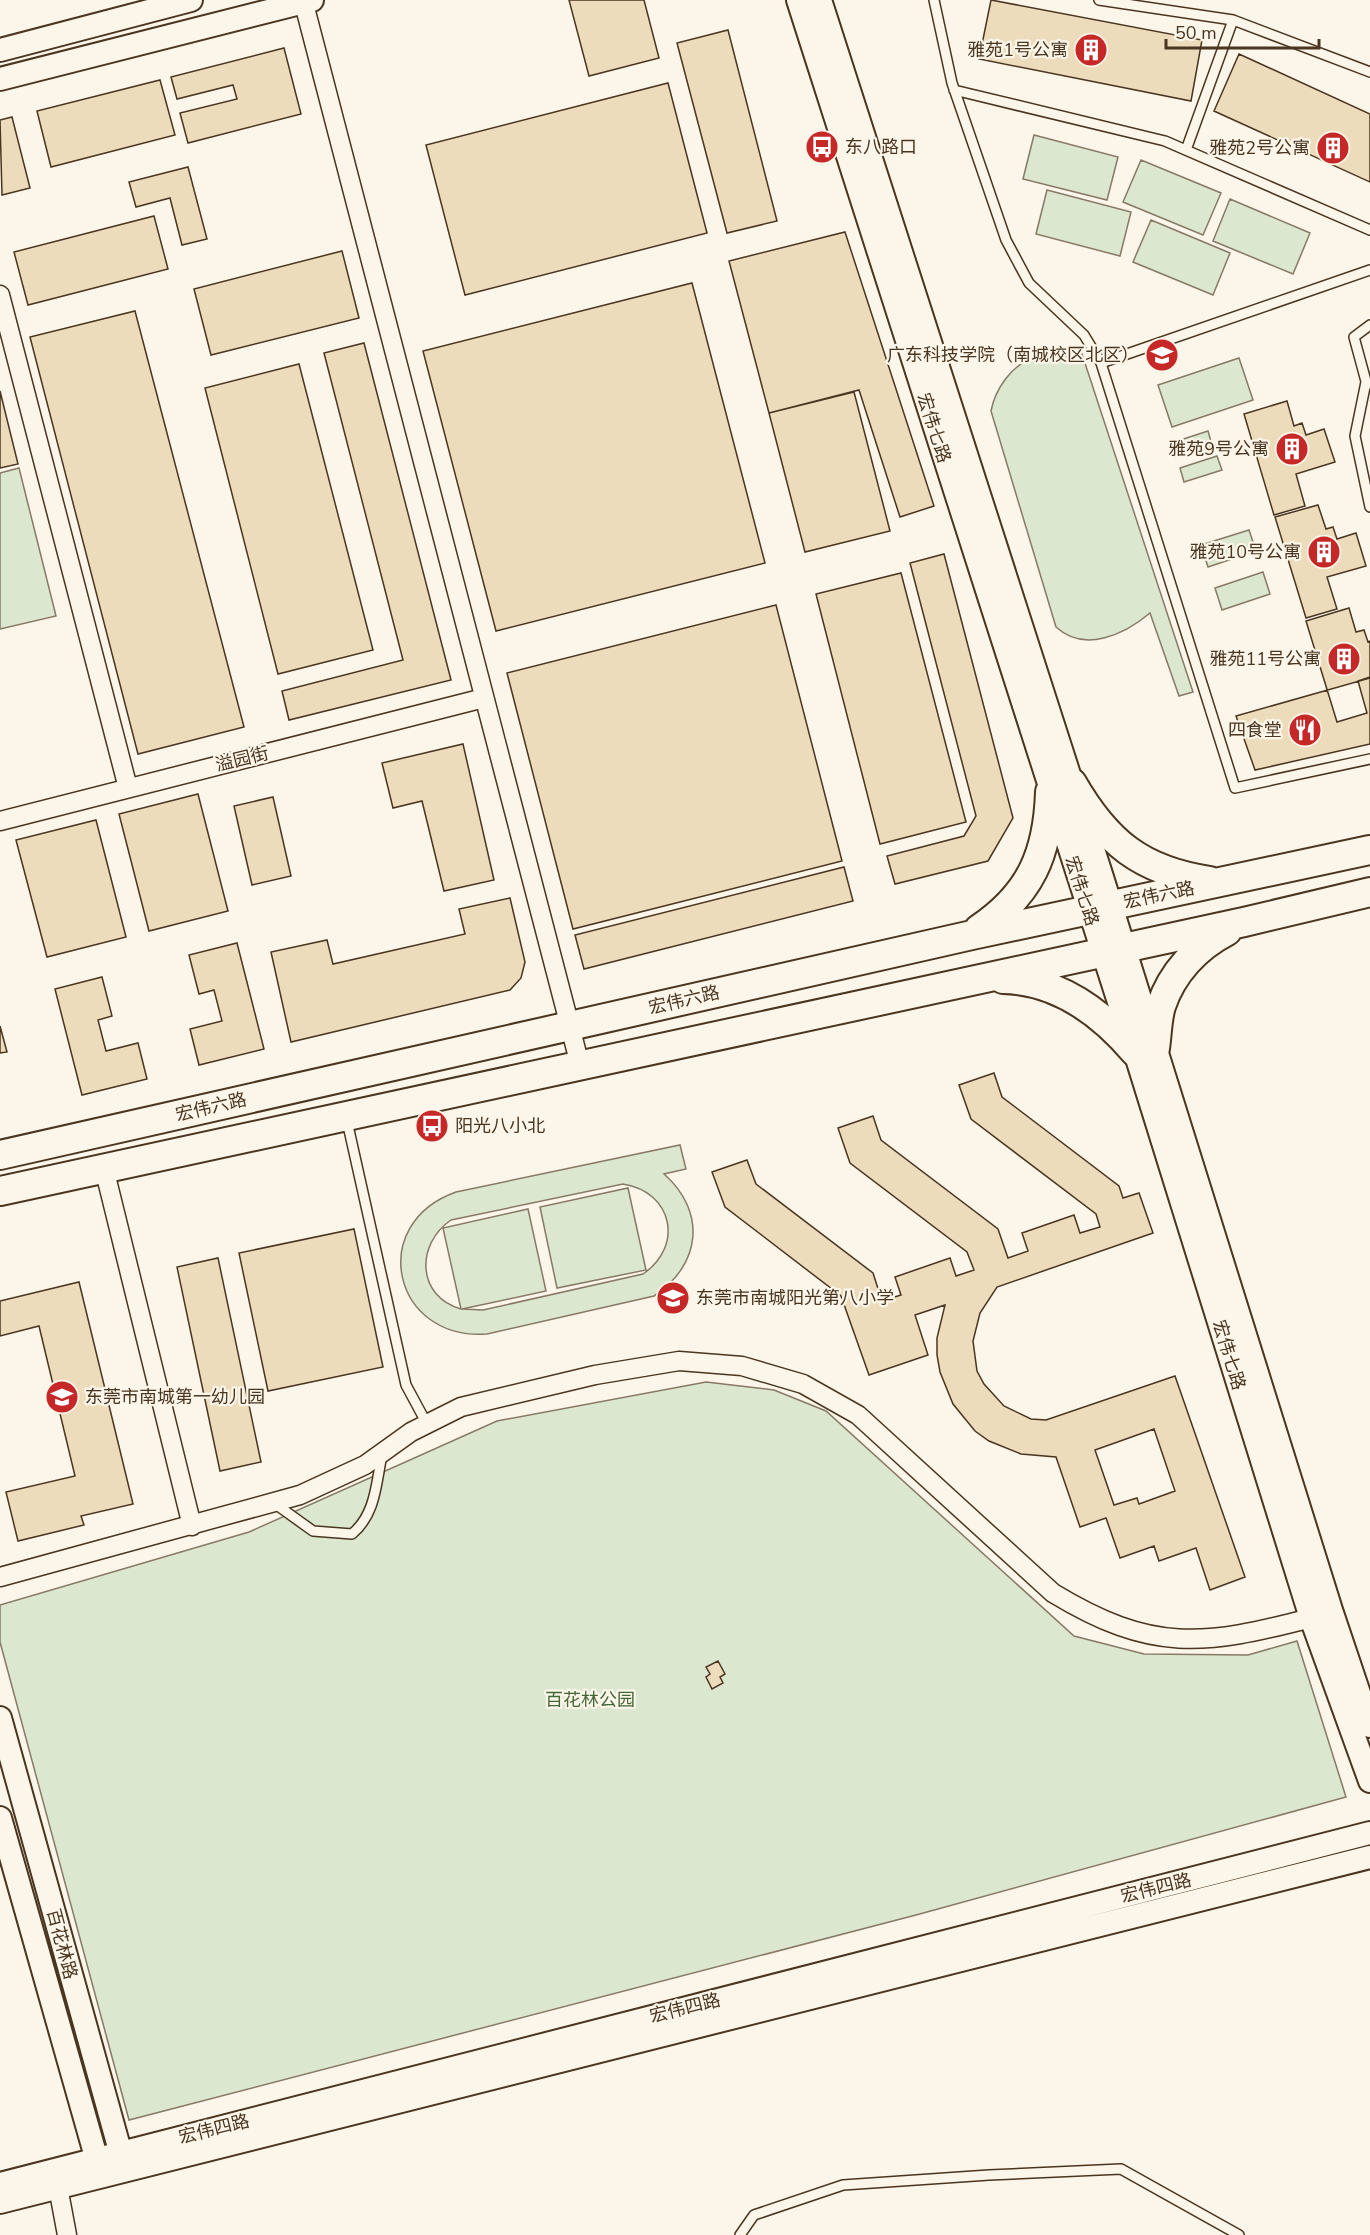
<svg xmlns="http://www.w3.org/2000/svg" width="1370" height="2235" viewBox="0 0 1370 2235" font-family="'Nunito Sans','Noto Sans SC',sans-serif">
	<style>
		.green { fill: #dce7d0; stroke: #887966; stroke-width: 1.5; fill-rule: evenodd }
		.building { fill: #ecdcbc; stroke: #4a3520; stroke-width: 1.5; fill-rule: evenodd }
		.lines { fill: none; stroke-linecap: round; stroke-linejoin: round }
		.service-casing { stroke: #4a3520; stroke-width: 12 }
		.minor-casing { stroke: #4a3520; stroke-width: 21 }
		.tertiary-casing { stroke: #4a3520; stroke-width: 26 }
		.primary-casing { stroke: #4a3520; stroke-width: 32 }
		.service { stroke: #fbf6e9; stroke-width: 9 }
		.minor { stroke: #fbf6e9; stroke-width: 18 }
		.tertiary { stroke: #fbf6e9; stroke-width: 22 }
		.primary { stroke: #fbf6e9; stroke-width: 28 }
		.labels { text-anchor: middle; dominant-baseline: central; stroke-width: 4.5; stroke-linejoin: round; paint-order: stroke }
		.poi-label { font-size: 18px; fill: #4a3520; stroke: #fbf6e9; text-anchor: end }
		.street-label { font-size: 18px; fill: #4a3520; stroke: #fbf6e9 }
		.park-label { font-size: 18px; fill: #436837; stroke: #fbf6e9 }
	</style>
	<rect width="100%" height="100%" fill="#fbf6e9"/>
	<path class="green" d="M 1034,135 L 1118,157 L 1107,200 L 1023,179 Z
		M 1141,160 L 1221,193 L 1203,235 L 1123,202 Z
		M 1047,190 L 1131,212 L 1120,256 L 1036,234 Z
		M 1230,199 L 1310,233 L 1293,274 L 1213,241 Z
		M 1151,220 L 1230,253 L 1213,295 L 1133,262 Z
		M 1082,354 L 1193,692 L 1179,696 L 1150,613 C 1124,635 1084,653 1056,627 L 991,411 C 995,390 1012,363 1035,358 C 1051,355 1066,359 1082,354 Z
		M 1239,358 L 1253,400 L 1172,427 L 1158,385 Z
		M 1208,431 L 1212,445 L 1175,457 L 1171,443 Z
		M 1217,456 L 1222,470 L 1184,482 L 1180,468 Z
		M 19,468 L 56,616 L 0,629 L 0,473 Z
		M 1249,530 L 1256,551 L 1208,567 L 1201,545 Z
		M 1263,572 L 1270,594 L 1222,610 L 1215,588 Z
		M 680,1145 L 686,1169 L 664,1174 C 707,1212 701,1265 654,1296 L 487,1334 C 393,1341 366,1224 456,1192 ZM 623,1184 C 673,1192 684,1246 643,1274 L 483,1310 L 462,1309 L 546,1291 L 528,1209 L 443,1228 L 461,1309 C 416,1296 416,1244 451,1220 Z
		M 628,1188 L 646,1270 L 557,1288 L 540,1207 Z
		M 706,1382 L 774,1390 L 826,1411 L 1074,1636 L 1144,1654 L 1248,1655 L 1297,1641 L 1346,1797 L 916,1915 L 129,2120 L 0,1642 L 0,1605 L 249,1532 L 497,1421 Z"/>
	<path class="building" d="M 569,0 L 644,0 L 659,58 L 589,76 Z
		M 991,0 L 1202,40 L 1191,101 L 979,59 Z
		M 728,30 L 777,221 L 727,233 L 677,43 Z
		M 284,48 L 301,114 L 188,143 L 180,113 L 237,99 L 233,85 L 177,99 L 171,77 Z
		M 1239,54 L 1370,114 L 1370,182 L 1214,111 Z
		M 160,80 L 175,135 L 51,167 L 37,111 Z
		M 668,83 L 707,233 L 465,295 L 426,145 Z
		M 12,117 L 30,188 L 2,195 L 0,120 Z
		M 188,167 L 207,239 L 182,245 L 170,198 L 136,207 L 129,182 Z
		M 154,216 L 168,269 L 28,305 L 14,252 Z
		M 845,232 L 934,506 L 900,517 L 859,390 L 769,413 L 729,261 Z
		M 342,251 L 359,318 L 211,355 L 194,289 Z
		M 692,283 L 765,563 L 496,631 L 423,351 Z
		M 135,311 L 244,727 L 138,754 L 30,337 Z
		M 364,343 L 451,680 L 289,720 L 282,691 L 403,660 L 324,353 Z
		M 299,364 L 373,650 L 278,674 L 205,388 Z
		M 0,391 L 18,464 L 0,468 Z
		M 854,392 L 890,531 L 805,552 L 769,413 Z
		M 1287,401 L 1294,426 L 1302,423 L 1306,435 L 1324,429 L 1335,462 L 1296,474 L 1305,506 L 1274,515 L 1244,414 Z
		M 1318,505 L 1326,529 L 1333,527 L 1337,539 L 1356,533 L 1366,566 L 1327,577 L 1337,609 L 1306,618 L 1275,517 Z
		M 944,554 L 1013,818 L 988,861 L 895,884 L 887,856 L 964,836 L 976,816 L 910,563 Z
		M 901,573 L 966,822 L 880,844 L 816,594 Z
		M 776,605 L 842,861 L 573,929 L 507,673 Z
		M 1349,608 L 1356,632 L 1364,630 L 1368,642 L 1370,641 L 1370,677 L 1358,681 L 1367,713 L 1337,722 L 1306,621 Z
		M 1370,678 L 1370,744 L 1255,770 L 1236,716 Z
		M 463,744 L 494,880 L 444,891 L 422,801 L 393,808 L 382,763 Z
		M 198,794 L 228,911 L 149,931 L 119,814 Z
		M 273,797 L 291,876 L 252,885 L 234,806 Z
		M 96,820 L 126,937 L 47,957 L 16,840 Z
		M 844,867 L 853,901 L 584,969 L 575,935 Z
		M 510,898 L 525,962 L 521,978 L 510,990 L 291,1042 L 271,952 L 327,940 L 333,964 L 465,934 L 459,909 Z
		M 237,943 L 264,1049 L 199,1065 L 190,1029 L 222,1021 L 214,990 L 199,994 L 189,955 Z
		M 102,977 L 112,1016 L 98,1020 L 106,1051 L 138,1043 L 147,1079 L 82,1095 L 55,989 Z
		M 0,1026 L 7,1052 L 0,1053 Z
		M 994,1073 L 1002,1097 L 1119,1186 L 1123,1198 L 1139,1193 L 1153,1233 L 997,1287 L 980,1313 L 973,1341 L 977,1371 L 984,1384 L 1004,1406 L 1031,1419 L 1046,1420 L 1175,1376 L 1245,1577 L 1210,1590 L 1196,1548 L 1159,1561 L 1154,1546 L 1120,1558 L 1106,1518 L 1080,1527 L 1056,1457 L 1021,1454 L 989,1441 L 975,1431 L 953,1404 L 940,1372 L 937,1355 L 937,1338 L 945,1305 L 915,1315 L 928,1355 L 869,1375 L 841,1296 L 725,1207 L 712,1172 L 747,1160 L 756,1184 L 873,1273 L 882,1301 L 901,1295 L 895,1277 L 950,1258 L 956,1276 L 974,1270 L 967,1252 L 850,1163 L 838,1128 L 873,1116 L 881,1140 L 998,1229 L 1008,1258 L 1028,1251 L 1022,1233 L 1074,1215 L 1080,1233 L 1100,1227 L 1096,1214 L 971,1119 L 959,1085 ZM 1154,1429 L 1175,1491 L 1139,1504 L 1137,1498 L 1114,1505 L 1095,1450 Z
		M 354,1229 L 383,1367 L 268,1391 L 239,1253 Z
		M 218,1258 L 261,1462 L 220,1471 L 177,1267 Z
		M 79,1282 L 133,1504 L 81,1516 L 84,1525 L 18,1541 L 6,1492 L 75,1476 L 39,1326 L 0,1336 L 0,1301 Z
		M 718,1661 L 725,1674 L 720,1677 L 723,1683 L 712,1689 L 706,1677 L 710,1674 L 706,1667 Z"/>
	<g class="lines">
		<g class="service-casing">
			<path id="service" d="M 934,0 L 952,83 L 1006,240 L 1029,283 L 1084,335 L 1101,363 L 1235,788 L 1370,759
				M 1099,0 L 1233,20 L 1370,72
				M 954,90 L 1165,141 L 1370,230
				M 1186,150 L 1233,20
				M 1101,363 L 1370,270
				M 1366,382 L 1355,436 L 1370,507
				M 1367,385 L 1354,337 L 1370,325
				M 347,1121 L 406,1385 L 427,1424
				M 274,1503 L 313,1531 L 352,1534 C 376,1514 376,1483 382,1455
				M 740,2235 L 754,2215 L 843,2185 L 989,2175 L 1121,2169 L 1239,2235"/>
		</g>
		<g class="minor-casing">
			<path id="minor" d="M 303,0 L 580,1065
				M 0,295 L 128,788
				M 0,821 L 484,698
				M 104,1168 L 192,1526
				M 0,1577 L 300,1495 L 365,1465 L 411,1432 L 461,1407 L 595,1375 L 679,1361 L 742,1366 L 803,1384 L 858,1415 L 1053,1593 C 1152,1653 1203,1646 1311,1618
				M 58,2187 L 67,2235"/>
		</g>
		<g class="tertiary-casing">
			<path id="tertiary" d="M 798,0 L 1135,1052 L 1311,1618 L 1370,1781
				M 820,0 L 1101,874 L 1331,1610 L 1370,1726
				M 0,50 L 191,0
				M 0,79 L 312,0
				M 0,1718 L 124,2165
				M 0,1818 L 100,2171
				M 0,2184 L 1370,1833
				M 0,2202 L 1370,1857"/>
		</g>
		<g class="primary-casing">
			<path id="primary" d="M 1072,783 C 1106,842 1141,871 1210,881
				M 979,929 C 1031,894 1048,853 1050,792
				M 1003,979 C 1058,980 1101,1012 1135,1052
				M 1155,1048 C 1157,1035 1157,1019 1161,1006 C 1172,973 1196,947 1227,931
				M 0,1155 L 972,935 L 1370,850
				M 0,1191 L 1244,922 L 1370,892"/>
		</g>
		<use href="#service" class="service"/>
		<use href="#minor" class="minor"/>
		<use href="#tertiary" class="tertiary"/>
		<use href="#primary" class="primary"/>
	</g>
	<defs>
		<g id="building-disc" transform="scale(1.725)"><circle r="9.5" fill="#c62828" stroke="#fbf6e9"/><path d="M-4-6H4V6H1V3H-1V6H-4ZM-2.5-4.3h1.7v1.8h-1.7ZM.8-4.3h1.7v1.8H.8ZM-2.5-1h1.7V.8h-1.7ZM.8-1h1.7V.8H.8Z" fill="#fff"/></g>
		<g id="bus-disc" transform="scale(1.725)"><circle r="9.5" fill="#c62828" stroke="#fbf6e9"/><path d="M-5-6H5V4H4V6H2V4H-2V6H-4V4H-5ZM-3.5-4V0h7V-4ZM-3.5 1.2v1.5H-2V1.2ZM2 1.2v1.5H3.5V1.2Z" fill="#fff"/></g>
		<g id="university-disc" transform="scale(1.725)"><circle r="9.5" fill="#c62828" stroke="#fbf6e9"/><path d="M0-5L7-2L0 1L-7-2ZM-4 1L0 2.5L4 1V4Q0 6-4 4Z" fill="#fff"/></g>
		<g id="restaurant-disc" transform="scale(1.725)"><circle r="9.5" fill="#c62828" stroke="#fbf6e9"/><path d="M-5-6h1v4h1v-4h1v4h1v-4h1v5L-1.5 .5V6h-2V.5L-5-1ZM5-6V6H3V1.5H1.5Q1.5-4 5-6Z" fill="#fff"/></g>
		<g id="school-disc" transform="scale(1.725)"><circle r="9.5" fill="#c62828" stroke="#fbf6e9"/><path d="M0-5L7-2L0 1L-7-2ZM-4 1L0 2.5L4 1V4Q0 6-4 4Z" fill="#fff"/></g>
	</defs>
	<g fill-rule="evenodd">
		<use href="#building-disc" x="1091" y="50"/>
		<use href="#bus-disc" x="822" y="147"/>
		<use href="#building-disc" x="1333" y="148"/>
		<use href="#university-disc" x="1162" y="355"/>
		<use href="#building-disc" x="1292" y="449"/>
		<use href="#building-disc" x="1324" y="552"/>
		<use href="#building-disc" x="1344" y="659"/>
		<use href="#restaurant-disc" x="1305" y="730"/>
		<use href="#bus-disc" x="432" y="1126"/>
		<use href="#school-disc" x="673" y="1298"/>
		<use href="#school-disc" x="62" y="1397"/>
	</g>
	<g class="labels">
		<g class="poi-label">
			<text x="1068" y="50">雅苑1号公寓</text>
			<text x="845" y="147" text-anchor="start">东八路口</text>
			<text x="1310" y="148">雅苑2号公寓</text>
			<text x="1139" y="355">广东科技学院（南城校区北区）</text>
			<text x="1269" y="449">雅苑9号公寓</text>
			<text x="1301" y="552">雅苑10号公寓</text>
			<text x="1321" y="659">雅苑11号公寓</text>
			<text x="1282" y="730">四食堂</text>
			<text x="455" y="1126" text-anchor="start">阳光八小北</text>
			<text x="696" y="1298" text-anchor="start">东莞市南城阳光第八小学</text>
			<text x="85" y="1397" text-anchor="start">东莞市南城第一幼儿园</text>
		</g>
		<g class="street-label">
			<text transform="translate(934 428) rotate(72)">宏伟七路</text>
			<text transform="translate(242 759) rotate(-14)">溢园街</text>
			<text transform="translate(1082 891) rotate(72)">宏伟七路</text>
			<text transform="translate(1159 895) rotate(-12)">宏伟六路</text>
			<text transform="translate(684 1000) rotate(-13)">宏伟六路</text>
			<text transform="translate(211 1107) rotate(-13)">宏伟六路</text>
			<text transform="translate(1229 1355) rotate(73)">宏伟七路</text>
			<text transform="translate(1156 1888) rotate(-14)">宏伟四路</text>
			<text transform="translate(62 1944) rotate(75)">百花林路</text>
			<text transform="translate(685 2008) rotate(-14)">宏伟四路</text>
			<text transform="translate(214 2129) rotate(-14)">宏伟四路</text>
		</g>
		<g class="park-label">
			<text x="590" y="1700">百花林公园</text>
		</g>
	</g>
	<path d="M1166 39v9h153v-9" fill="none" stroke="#4a3520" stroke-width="3"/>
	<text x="1175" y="39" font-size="18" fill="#4a3520" stroke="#fbf6e9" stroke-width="4.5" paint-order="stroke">50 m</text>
</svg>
